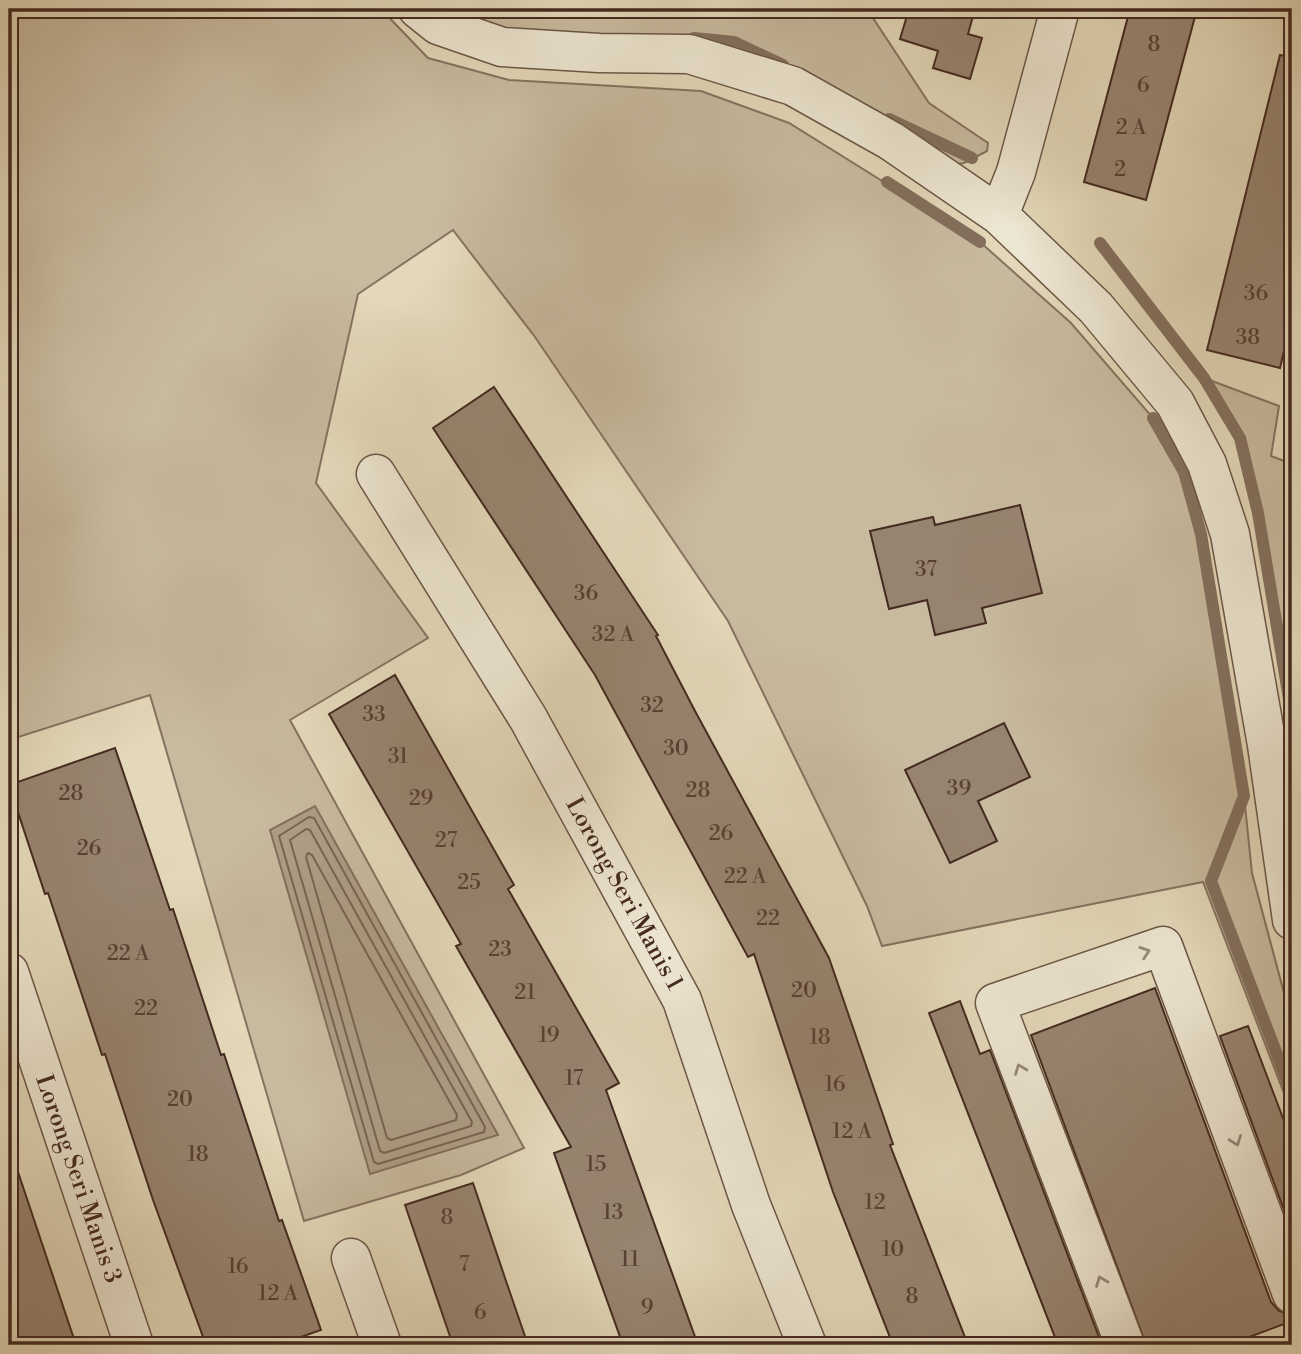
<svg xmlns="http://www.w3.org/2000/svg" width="1301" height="1354" viewBox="0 0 1301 1354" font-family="'Libre Bodoni',serif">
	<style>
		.green { fill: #c8ba9f; stroke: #867260; stroke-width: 2 }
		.water { fill: #ad9d85; stroke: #836f5d; stroke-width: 2 }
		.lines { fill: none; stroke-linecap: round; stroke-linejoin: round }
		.shore { stroke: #786452; stroke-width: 2 }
		.stream { stroke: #836f5d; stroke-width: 12 }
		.building { fill: #978470; stroke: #442a20; stroke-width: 2 }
		.minor-casing { stroke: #6c5646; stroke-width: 41 }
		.minor { stroke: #ede6d2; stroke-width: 38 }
		.oneway { stroke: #988879 }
		.labels { text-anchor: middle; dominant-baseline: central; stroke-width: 5; stroke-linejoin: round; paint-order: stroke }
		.number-label { font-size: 21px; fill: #594034 }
		.street-label { font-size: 24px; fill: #442a20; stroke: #ede6d2 }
	</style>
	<rect width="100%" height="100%" fill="#e3d8b9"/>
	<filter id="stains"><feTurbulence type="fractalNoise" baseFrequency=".00286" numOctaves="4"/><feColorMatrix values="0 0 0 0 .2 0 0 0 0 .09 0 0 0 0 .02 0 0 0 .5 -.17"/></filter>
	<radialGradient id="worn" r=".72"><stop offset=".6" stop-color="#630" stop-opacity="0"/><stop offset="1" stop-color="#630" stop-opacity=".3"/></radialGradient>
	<path class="green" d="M 9,9 L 381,9 L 428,58 L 509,80 L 701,91 L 789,123 L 980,242 L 1071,323 L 1153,418 L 1184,472 L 1201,534 L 1244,796 L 1252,873 L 1292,1023 L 1292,1114 L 1203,882 L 882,946 L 867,906 L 728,621 L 535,337 L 453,230 L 358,294 L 316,483 L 428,638 L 290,720 L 524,1148 L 461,1175 L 304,1221 L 150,695 L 9,740 Z
		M 435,9 L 867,9 L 929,103 L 988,143 L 987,151 L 964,163 L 952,165 L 790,75 L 507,38 Z
		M 1204,378 L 1279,406 L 1271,456 L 1292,464 L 1292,717 L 1258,513 L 1240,438 Z"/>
	<path class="water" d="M 315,806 L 498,1135 L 370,1174 L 270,830 Z"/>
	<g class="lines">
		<path class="shore" d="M 309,817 L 314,818 L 485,1127 L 484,1132 L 378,1164 L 374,1162 L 279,836 Z
			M 306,829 L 310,830 L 472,1122 L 471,1126 L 384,1153 L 380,1151 L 290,840 Z
			M 308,853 L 312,855 L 457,1115 L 456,1120 L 391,1140 L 387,1138 L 306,857 Z"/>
		<path class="stream" d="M 694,38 L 734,42 L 783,65
			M 889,119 L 972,158
			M 887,182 L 980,242
			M 1100,243 L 1204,378 L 1240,438 L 1258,513 L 1292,717
			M 1153,418 L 1184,472 L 1201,534 L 1244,796 L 1211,881 L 1292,1094"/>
	</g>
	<path class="building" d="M 909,9 L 975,9 L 968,34 L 982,38 L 970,79 L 933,68 L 938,51 L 900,39 Z
		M 1130,9 L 1197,9 L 1146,200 L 1084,182 Z
		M 1280,55 L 1292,57 L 1292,317 L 1280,368 L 1207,350 Z
		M 494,387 L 658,635 L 656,636 L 695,711 L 829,958 L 893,1144 L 890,1145 L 968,1345 L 893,1345 L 833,1192 L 754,954 L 748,957 L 595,675 L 433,428 Z
		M 1020,505 L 1042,593 L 982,608 L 986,623 L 935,635 L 927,600 L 889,609 L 870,531 L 933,517 L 935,525 Z
		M 395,675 L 514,885 L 508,889 L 619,1083 L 606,1090 L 698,1345 L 623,1345 L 554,1153 L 571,1147 L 456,946 L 461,944 L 329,714 Z
		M 1004,723 L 1030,777 L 978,801 L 997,841 L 950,863 L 905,770 Z
		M 115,748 L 170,910 L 173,909 L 221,1055 L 224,1054 L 279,1221 L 282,1220 L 321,1330 L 278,1345 L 206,1345 L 153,1200 L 105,1054 L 102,1055 L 48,893 L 45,894 L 9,785 Z
		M 1155,988 L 1271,1302 L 1279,1311 L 1292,1315 L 1292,1321 L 1228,1345 L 1146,1345 L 1031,1035 Z
		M 960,1001 L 980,1054 L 990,1050 L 1102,1345 L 1058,1345 L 929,1013 Z
		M 1248,1026 L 1292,1142 L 1292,1232 L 1220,1036 Z
		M 15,1163 L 76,1345 L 9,1345 L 9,1164 Z
		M 473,1183 L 505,1278 L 528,1345 L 453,1345 L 405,1205 Z"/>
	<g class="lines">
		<g class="minor-casing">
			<path id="minor" d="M 418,9 L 438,25 L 502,47 L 599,53 L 689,54 L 793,86 L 891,141 L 999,215 L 1096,308 L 1175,403 L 1207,464 L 1230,534 L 1267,745 L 1292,920
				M 999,215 L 1016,172 L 1060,9
				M 376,474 L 528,718 L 682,1000 L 751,1205 L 807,1345
				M 9,972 L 134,1345
				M 351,1258 L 382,1345
				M 1125,1345 L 995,1003 L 1163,946 L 1292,1294"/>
		</g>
		<use href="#minor" class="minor"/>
	</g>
	<defs><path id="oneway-chevron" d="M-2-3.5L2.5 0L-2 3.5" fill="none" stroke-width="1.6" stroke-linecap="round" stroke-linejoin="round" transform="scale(1.75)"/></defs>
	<g class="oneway">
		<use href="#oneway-chevron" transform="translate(1145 952) rotate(-19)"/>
		<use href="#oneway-chevron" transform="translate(1020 1069) rotate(-111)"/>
		<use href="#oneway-chevron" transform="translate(1236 1141) rotate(70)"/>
		<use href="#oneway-chevron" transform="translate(1101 1281) rotate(-111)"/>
	</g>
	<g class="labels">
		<g class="number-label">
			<text x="1154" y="45">8</text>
			<text x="1143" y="86">6</text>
			<text x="1131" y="128">2 A</text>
			<text x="1120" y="170">2</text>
			<text x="1256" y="294">36</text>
			<text x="1248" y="338">38</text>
			<text x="926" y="570">37</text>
			<text x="586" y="594">36</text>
			<text x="613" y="635">32 A</text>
			<text x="652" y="706">32</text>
			<text x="374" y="715">33</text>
			<text x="676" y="749">30</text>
			<text x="398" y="757">31</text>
			<text x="959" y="789">39</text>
			<text x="698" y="791">28</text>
			<text x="71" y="794">28</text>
			<text x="421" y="799">29</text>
			<text x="721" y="834">26</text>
			<text x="446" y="841">27</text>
			<text x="89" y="849">26</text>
			<text x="745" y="877">22 A</text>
			<text x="469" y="883">25</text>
			<text x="768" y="919">22</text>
			<text x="500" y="950">23</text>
			<text x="128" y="954">22 A</text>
			<text x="804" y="991">20</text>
			<text x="525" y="993">21</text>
			<text x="146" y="1009">22</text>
			<text x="549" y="1036">19</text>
			<text x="820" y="1038">18</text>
			<text x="574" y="1079">17</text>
			<text x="835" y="1085">16</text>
			<text x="180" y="1100">20</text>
			<text x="852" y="1132">12 A</text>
			<text x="198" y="1155">18</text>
			<text x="596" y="1165">15</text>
			<text x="875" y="1203">12</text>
			<text x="613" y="1213">13</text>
			<text x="447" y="1218">8</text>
			<text x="893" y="1250">10</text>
			<text x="630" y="1260">11</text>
			<text x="464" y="1265">7</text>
			<text x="238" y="1267">16</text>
			<text x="278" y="1294">12 A</text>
			<text x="912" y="1297">8</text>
			<text x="647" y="1308">9</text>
			<text x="480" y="1313">6</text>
		</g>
		<g class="street-label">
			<text transform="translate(624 894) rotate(61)">Lorong Seri Manis 1</text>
			<text transform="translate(78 1179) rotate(71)">Lorong Seri Manis 3</text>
		</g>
	</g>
	<rect width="1301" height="1354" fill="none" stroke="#e3d8b9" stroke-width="35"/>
	<rect x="10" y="10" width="1280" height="1333" fill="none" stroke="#442a20" stroke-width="3.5"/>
	<rect x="18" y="18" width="1266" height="1319" fill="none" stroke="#442a20" stroke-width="2"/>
	<rect width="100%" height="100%" filter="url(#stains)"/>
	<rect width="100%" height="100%" fill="url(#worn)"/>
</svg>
